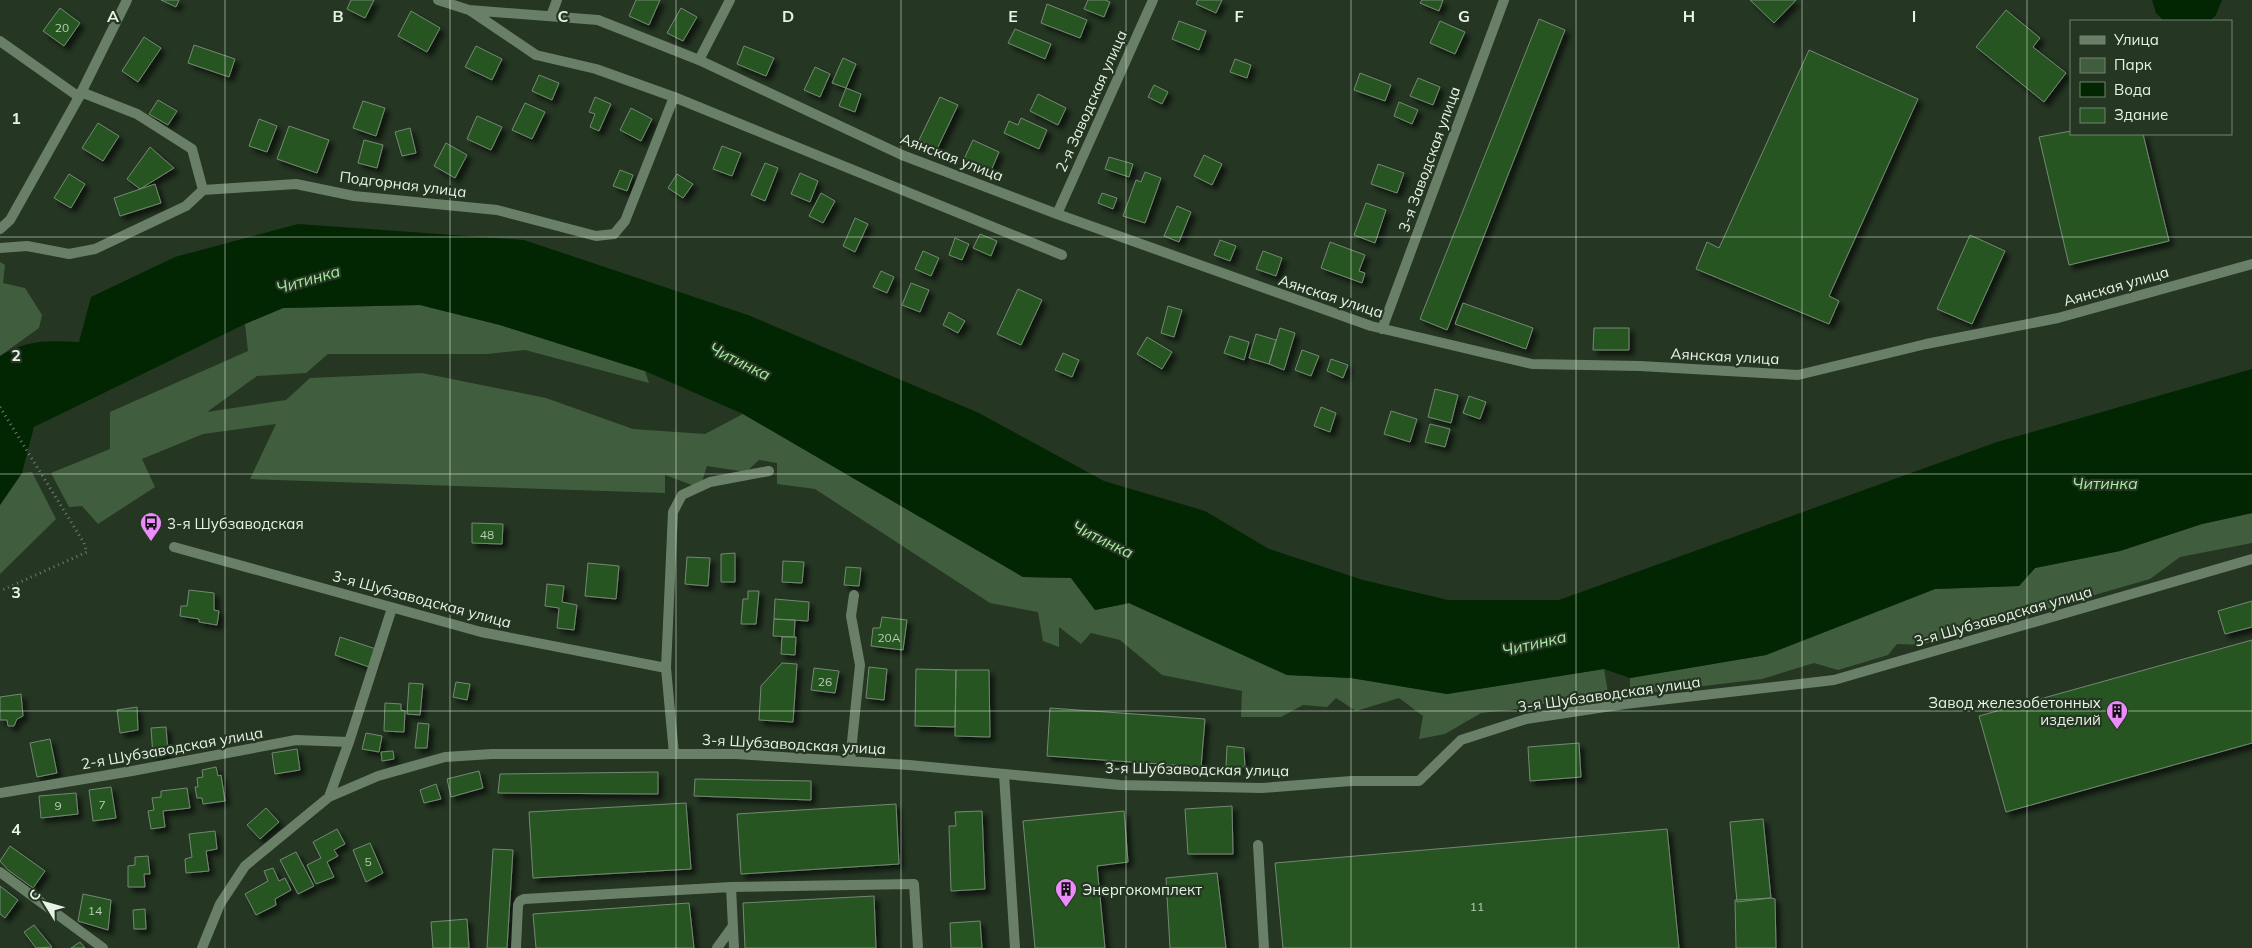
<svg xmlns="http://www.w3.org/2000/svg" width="2252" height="948" viewBox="0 0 2252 948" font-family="Mulish,sans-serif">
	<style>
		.green { fill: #405e3d }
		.water { fill: #032602 }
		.building { fill: #275524; stroke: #748872; filter: url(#shadow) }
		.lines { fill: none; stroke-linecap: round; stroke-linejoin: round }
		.path { stroke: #6f7e6e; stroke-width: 3; stroke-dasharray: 1 4; stroke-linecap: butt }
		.lane { stroke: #6a7f68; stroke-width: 10 }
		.street { stroke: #6a7f68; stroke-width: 10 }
		.grid { fill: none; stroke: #e7f3e6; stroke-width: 1; stroke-opacity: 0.55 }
		.labels { text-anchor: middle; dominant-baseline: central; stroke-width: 4.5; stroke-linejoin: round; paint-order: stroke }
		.number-label { font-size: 12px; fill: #b7ccb6 }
		.street-label { font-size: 15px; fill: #e7f3e6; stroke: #253623 }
		.poi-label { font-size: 15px; fill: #e7f3e6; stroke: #253623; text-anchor: start }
		.water-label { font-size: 16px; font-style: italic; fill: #a7eca0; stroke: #253623 }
		.grid-label { font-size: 16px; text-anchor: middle; font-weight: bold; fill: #e7f3e6; stroke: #253623; stroke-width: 4.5; stroke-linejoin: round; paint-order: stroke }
	</style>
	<defs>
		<filter id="shadow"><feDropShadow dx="4.5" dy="4.5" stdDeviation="2.5" flood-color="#0009"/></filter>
	</defs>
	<rect width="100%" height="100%" fill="#253623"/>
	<path class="green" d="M 0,262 L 5,265 L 3,283 L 25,288 L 42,315 L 39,328 L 0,356 Z
		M 420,305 L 500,325 L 645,371 L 649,383 L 525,350 L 487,354 L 328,354 L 306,373 L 257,376 L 207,412 L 286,400 L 310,378 L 422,373 L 546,398 L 633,429 L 705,434 L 743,414 L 1023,577 L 1071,578 L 1095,610 L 1129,603 L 1287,675 L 1351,678 L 1447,694 L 1604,669 L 1608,692 L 1511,710 L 1481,713 L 1445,734 L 1419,739 L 1423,716 L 1399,698 L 1356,711 L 1336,698 L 1327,707 L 1303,705 L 1281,717 L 1241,717 L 1242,691 L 1162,675 L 1120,640 L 1091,633 L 1081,644 L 1059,627 L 1059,647 L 1043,641 L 1038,612 L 990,603 L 815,489 L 777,484 L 777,463 L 759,460 L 746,472 L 707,466 L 700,488 L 665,475 L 665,493 L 250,479 L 276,424 L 203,434 L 142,459 L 155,487 L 98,524 L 82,506 L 69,507 L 51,473 L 110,449 L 110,412 L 248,351 L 245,324 L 283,308 Z
		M 32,472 L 56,519 L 0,574 L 0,505 L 22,473 Z
		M 2252,513 L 2252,543 L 2180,557 L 2150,579 L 1921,645 L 1897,644 L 1888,655 L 1838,670 L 1814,663 L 1762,679 L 1630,695 L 1630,678 L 1766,655 L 1935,589 L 2019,586 L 2035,568 L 2120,551 L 2202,524 Z"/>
	<path class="water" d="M 2152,0 L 2222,0 L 2216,15 L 2210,21 L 2164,21 L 2156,13 Z
		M 298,224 L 524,240 L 748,315 L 979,413 L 1104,481 L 1205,511 L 1269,549 L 1363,580 L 1448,600 L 1559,600 L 1997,442 L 2252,369 L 2252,513 L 2202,524 L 2120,551 L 2035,568 L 2019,586 L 1935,589 L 1766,655 L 1630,678 L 1604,669 L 1447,694 L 1351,678 L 1287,675 L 1129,603 L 1095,610 L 1071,578 L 1023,577 L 743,414 L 645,371 L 500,325 L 420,305 L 283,308 L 245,324 L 34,427 L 22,473 L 0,505 L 0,356 C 30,339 47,341 79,342 L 91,297 L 175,257 Z"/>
	<path class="building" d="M 161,0 L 179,0 L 176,7 Z
		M 351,0 L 374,0 L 365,18 L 347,9 Z
		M 636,0 L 660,0 L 649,25 L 629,16 Z
		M 1088,0 L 1105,0 L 1110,2 L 1104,17 L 1084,9 Z
		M 1198,0 L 1222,0 L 1216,13 L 1196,4 Z
		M 1422,0 L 1443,0 L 1439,11 L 1420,3 Z
		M 1750,0 L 1796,0 L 1774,23 Z
		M 1047,4 L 1087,20 L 1080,38 L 1041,23 Z
		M 60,8 L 80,23 L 64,46 L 43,31 Z
		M 681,8 L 697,17 L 683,41 L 667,33 Z
		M 2006,10 L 2040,38 L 2033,47 L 2066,73 L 2044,102 L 1976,47 Z
		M 411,11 L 440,28 L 427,52 L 398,36 Z
		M 1539,19 L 1565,30 L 1447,330 L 1420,319 Z
		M 1179,21 L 1206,31 L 1199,50 L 1172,39 Z
		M 1440,21 L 1465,32 L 1455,54 L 1430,43 Z
		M 1015,29 L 1051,44 L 1045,59 L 1008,43 Z
		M 144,37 L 161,48 L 138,82 L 122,71 Z
		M 194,45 L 235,59 L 229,77 L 188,63 Z
		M 476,46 L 502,59 L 492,80 L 465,67 Z
		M 744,46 L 774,58 L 766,76 L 737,64 Z
		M 1809,50 L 1918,99 L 1829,296 L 1839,301 L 1829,324 L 1696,269 L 1707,242 L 1719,248 Z
		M 843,58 L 856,64 L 846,88 L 832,83 Z
		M 1235,59 L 1251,65 L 1247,78 L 1230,72 Z
		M 815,67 L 830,74 L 820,97 L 804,90 Z
		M 1360,73 L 1391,85 L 1385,101 L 1354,90 Z
		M 539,75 L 559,83 L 552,100 L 532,91 Z
		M 1418,78 L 1440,87 L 1433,105 L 1410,96 Z
		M 1154,85 L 1168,92 L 1162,104 L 1148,97 Z
		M 846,88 L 861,94 L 855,112 L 839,106 Z
		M 1038,94 L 1066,108 L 1058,125 L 1030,111 Z
		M 595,97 L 611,104 L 599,131 L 590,127 L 595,114 L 589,112 Z
		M 940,97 L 958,105 L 937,149 L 919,140 Z
		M 158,100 L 177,111 L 168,125 L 149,114 Z
		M 363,101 L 385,108 L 376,136 L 353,128 Z
		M 1399,102 L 1418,110 L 1412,124 L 1394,116 Z
		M 525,103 L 545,112 L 532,139 L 512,130 Z
		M 631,108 L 652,119 L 641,141 L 620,130 Z
		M 477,116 L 502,127 L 491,150 L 467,139 Z
		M 1021,118 L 1047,130 L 1039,149 L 1004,133 L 1009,121 L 1018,125 Z
		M 259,119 L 277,126 L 267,152 L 249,146 Z
		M 98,123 L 119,136 L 103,161 L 82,148 Z
		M 289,126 L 329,140 L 317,173 L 277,159 Z
		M 410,128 L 416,153 L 402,156 L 395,132 Z
		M 2071,131 L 2071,134 L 2143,134 L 2169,241 L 2069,265 L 2039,137 Z
		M 364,140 L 383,145 L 377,168 L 358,163 Z
		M 973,140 L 999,152 L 991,171 L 964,159 Z
		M 446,143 L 467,155 L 455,178 L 434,166 Z
		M 722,146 L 741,153 L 732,176 L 713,169 Z
		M 150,147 L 174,168 L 140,189 L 127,179 Z
		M 1204,155 L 1222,164 L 1212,185 L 1194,176 Z
		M 1109,157 L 1133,164 L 1129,177 L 1105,169 Z
		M 765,163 L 778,168 L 765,201 L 751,195 Z
		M 1378,164 L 1404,173 L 1397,193 L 1371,184 Z
		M 620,170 L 633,175 L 627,191 L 613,186 Z
		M 1145,172 L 1161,178 L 1145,223 L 1123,216 L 1136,180 L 1141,182 Z
		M 800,173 L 818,181 L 810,202 L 791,194 Z
		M 69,174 L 85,184 L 71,208 L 54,198 Z
		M 677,174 L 693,184 L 683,198 L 668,188 Z
		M 155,184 L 161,203 L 120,216 L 114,198 Z
		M 821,193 L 835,201 L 823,223 L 809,216 Z
		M 1102,193 L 1117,198 L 1113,209 L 1098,203 Z
		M 1366,203 L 1386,210 L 1375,243 L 1354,235 Z
		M 1177,206 L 1191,212 L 1179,242 L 1164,236 Z
		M 855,218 L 868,224 L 855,252 L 843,246 Z
		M 980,234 L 997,241 L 991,256 L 973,248 Z
		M 1970,235 L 2005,251 L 1972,324 L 1937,309 Z
		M 955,238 L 969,244 L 962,260 L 949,255 Z
		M 1220,240 L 1236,246 L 1230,261 L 1214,255 Z
		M 1330,242 L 1365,255 L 1359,271 L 1365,273 L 1362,283 L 1321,268 Z
		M 923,251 L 939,258 L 931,276 L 915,269 Z
		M 1263,251 L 1282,258 L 1276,276 L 1256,269 Z
		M 881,271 L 894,277 L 887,293 L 873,287 Z
		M 911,283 L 929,290 L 920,312 L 902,305 Z
		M 1018,289 L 1042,300 L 1021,345 L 997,334 Z
		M 1463,303 L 1533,328 L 1526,349 L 1455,324 Z
		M 1168,306 L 1182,310 L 1174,337 L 1161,333 Z
		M 949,312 L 965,321 L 958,333 L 943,325 Z
		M 1280,328 L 1295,333 L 1284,370 L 1269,364 Z
		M 1594,328 L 1629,328 L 1629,350 L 1593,350 Z
		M 1256,334 L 1276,340 L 1269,364 L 1249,358 Z
		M 1230,336 L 1249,342 L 1244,360 L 1224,353 Z
		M 1147,337 L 1172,352 L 1162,369 L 1137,354 Z
		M 1302,350 L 1319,356 L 1311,376 L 1295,370 Z
		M 1063,353 L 1079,360 L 1072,377 L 1055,370 Z
		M 1331,359 L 1348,365 L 1343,378 L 1327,371 Z
		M 1435,389 L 1458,395 L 1451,423 L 1428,417 Z
		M 1469,396 L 1486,402 L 1480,419 L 1463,413 Z
		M 1321,407 L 1336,413 L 1330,432 L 1314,426 Z
		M 1391,411 L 1417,419 L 1410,442 L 1384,434 Z
		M 1430,424 L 1450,429 L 1445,447 L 1425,442 Z
		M 472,523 L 503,524 L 502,544 L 472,543 Z
		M 735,553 L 735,582 L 721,582 L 721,554 Z
		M 687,557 L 710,558 L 708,586 L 685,584 Z
		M 783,561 L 804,562 L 802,583 L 782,582 Z
		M 588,563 L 619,566 L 616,599 L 585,596 Z
		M 846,567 L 861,568 L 859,586 L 844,585 Z
		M 547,584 L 564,586 L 562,602 L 577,605 L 574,630 L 557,628 L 559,608 L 545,606 Z
		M 189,590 L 214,593 L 214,610 L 219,611 L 217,625 L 199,622 L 199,619 L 180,616 L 181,606 L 187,606 Z
		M 748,591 L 759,591 L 756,624 L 741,624 L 743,599 L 748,599 Z
		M 775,599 L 809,602 L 808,621 L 774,619 Z
		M 2252,601 L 2252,627 L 2225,634 L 2218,611 Z
		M 882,617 L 907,620 L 903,650 L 871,646 L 873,628 L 880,628 Z
		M 774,619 L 795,620 L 794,637 L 773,636 Z
		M 340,637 L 376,649 L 369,667 L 335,655 Z
		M 782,637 L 796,637 L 795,655 L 781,654 Z
		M 2252,640 L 2252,743 L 2006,812 L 1979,716 Z
		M 782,663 L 797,664 L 793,722 L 759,720 L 761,686 Z
		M 869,667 L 887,669 L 884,700 L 866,698 Z
		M 814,668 L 839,671 L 835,693 L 811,690 Z
		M 916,669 L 956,670 L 955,727 L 915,726 Z
		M 956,670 L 989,670 L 990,737 L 955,736 Z
		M 456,682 L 470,684 L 467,700 L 453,697 Z
		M 409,683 L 423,684 L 420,715 L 407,714 Z
		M 21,694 L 23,716 L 17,719 L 14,726 L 8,726 L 7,720 L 0,720 L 0,697 Z
		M 385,703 L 401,704 L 401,710 L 405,711 L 404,732 L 384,731 Z
		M 137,707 L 138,730 L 120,733 L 117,710 Z
		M 1050,708 L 1205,719 L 1201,767 L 1047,756 Z
		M 418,723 L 429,724 L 427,748 L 415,748 Z
		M 166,727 L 168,753 L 153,756 L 151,728 Z
		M 366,733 L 382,736 L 379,752 L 362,749 Z
		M 50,739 L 57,773 L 37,777 L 30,743 Z
		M 1579,743 L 1581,777 L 1530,781 L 1528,747 Z
		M 1227,746 L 1244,748 L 1245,767 L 1226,766 Z
		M 297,749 L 300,770 L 275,774 L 272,753 Z
		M 393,751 L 394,759 L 382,761 L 381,752 Z
		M 216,767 L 218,776 L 221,775 L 225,801 L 203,804 L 202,798 L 197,798 L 195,787 L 198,787 L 197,778 L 203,777 L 202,770 Z
		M 479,771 L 483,788 L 451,797 L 447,779 Z
		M 658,772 L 658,794 L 498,793 L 500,774 Z
		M 695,779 L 811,781 L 811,800 L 694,796 Z
		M 436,784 L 441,799 L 424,803 L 420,790 Z
		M 111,787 L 116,818 L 93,821 L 89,790 Z
		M 187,788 L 190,808 L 163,811 L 165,827 L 151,829 L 148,811 L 154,810 L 152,798 L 161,797 L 161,791 Z
		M 76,793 L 78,814 L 41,818 L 39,796 Z
		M 686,803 L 691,869 L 533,878 L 529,812 Z
		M 896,804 L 899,864 L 741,874 L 737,814 Z
		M 1232,806 L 1233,854 L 1188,854 L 1185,809 Z
		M 266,808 L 279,822 L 260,839 L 247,825 Z
		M 982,811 L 985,889 L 951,891 L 949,826 L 956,826 L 955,812 Z
		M 1124,811 L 1128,862 L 1097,866 L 1105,948 L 1035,948 L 1023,821 Z
		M 1763,819 L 1771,898 L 1737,902 L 1730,822 Z
		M 337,829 L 345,844 L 334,850 L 338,856 L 327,862 L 334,877 L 316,884 L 307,865 L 321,858 L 313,842 Z
		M 1667,829 L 1679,948 L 1283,948 L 1275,863 Z
		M 215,831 L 217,849 L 206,851 L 209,871 L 186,873 L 185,859 L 192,857 L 189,834 Z
		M 370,843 L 383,873 L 366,882 L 353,850 Z
		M 10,846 L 45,871 L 33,888 L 8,870 L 0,861 Z
		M 493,849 L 513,850 L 507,948 L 487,948 Z
		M 296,852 L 314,886 L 298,894 L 280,860 Z
		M 148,856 L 150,874 L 144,874 L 145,887 L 128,887 L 128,866 L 135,865 L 135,857 Z
		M 273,868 L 279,881 L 285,878 L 291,890 L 275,899 L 276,905 L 256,915 L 245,894 L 268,881 L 264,871 Z
		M 1217,873 L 1226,948 L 1170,948 L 1166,878 Z
		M 0,886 L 18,900 L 5,918 L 0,914 Z
		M 83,894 L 111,900 L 108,930 L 78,921 Z
		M 874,896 L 876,948 L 745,948 L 743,903 Z
		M 1771,898 L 1775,899 L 1776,948 L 1736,948 L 1735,900 Z
		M 689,903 L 694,948 L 536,948 L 533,914 Z
		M 145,909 L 146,929 L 134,929 L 133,910 Z
		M 467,919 L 469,948 L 433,948 L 431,922 Z
		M 980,921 L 982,948 L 951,948 L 950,923 Z
		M 34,925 L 52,947 L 36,948 L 24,932 Z
		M 80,942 L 85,948 L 71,948 Z"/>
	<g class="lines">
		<path class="path" d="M 0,407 L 84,543 L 87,552 L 0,591"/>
		<path class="lane" d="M 0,41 L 79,97
			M 850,761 L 860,665 L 851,616 L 854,595
			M 1004,774 L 1015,948
			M 1258,845 L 1264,948
			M 731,887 L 734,948
			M 516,948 L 518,905 L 520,901 L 524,899 L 731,887 L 914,884 L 918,948
			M 717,948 L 733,926"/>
		<path class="street" d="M 438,0 L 469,10 L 598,20 L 699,60 L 902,155 L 1057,214 L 1371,326 L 1532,364 L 1640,366 L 1798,375 L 1926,344 L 2058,318 L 2252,264
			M 471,11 L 536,55 L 596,69 L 674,97 L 1062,255
			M 551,16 L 557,0
			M 699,60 L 730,0
			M 81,92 L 137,114 L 192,149 L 203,190 L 296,184 L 354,196 L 497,210 L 596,236 L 614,234 L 625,221 L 674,97
			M 1057,214 L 1153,0
			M 0,229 L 10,220 L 79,97 L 127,0
			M 0,248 L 27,246 L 69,254 L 95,249 L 186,206 L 203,190
			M 1382,329 L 1504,0
			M 174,547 L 481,632 L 666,668
			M 674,754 L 666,668 L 673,512 L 682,495 L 710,482 L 769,471
			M 0,793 L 132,771 L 296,740 L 349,742
			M 329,797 L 349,742 L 392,608
			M 0,872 L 103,948
			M 202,948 L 220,904 L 245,866 L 329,797 L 378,776 L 445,757 L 492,754 L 736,754 L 909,765 L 1120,785 L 1262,788 L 1351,781 L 1419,781 L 1461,740 L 1526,719 L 1625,704 L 1834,680 L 2252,559"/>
	</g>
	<path class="grid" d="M 225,0 L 225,948M 450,0 L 450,948M 676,0 L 676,948M 901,0 L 901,948M 1126,0 L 1126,948M 1351,0 L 1351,948M 1576,0 L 1576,948M 1802,0 L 1802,948M 2027,0 L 2027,948M 0,237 L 2252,237M 0,474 L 2252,474M 0,711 L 2252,711"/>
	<defs>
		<g id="bus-pin" transform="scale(1.125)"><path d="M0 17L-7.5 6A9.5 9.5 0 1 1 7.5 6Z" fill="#ec8cfa" stroke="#253623"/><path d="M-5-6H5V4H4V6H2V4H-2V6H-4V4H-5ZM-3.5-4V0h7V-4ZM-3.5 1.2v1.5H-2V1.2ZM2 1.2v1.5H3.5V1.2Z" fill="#111"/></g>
		<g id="building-pin" transform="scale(1.125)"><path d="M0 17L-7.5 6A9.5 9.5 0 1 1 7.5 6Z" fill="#ec8cfa" stroke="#253623"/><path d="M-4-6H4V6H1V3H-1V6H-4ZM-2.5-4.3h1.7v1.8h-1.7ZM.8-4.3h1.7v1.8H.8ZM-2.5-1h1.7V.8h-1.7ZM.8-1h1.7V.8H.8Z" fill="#111"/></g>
	</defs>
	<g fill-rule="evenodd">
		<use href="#bus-pin" x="151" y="523"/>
		<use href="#building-pin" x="2117" y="711"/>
		<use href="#building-pin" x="1066" y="889"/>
	</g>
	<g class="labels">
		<g class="number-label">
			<text x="62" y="27">20</text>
			<text x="487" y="534">48</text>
			<text x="889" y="637">20А</text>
			<text x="825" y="681">26</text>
			<text x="102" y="804">7</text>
			<text x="58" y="805">9</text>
			<text x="368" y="861">5</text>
			<text x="1477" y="906">11</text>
			<text x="95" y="910">14</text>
		</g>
		<g class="street-label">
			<text transform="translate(1091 101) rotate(-66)">2-я Заводская улица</text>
			<text transform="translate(952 157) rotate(21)">Аянская улица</text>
			<text transform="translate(1429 159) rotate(-70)">3-я Заводская улица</text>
			<text transform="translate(403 184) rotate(7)">Подгорная улица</text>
			<text transform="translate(2116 286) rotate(-16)">Аянская улица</text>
			<text transform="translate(1331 296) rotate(18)">Аянская улица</text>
			<text transform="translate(1725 356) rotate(3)">Аянская улица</text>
			<text transform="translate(422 599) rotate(15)">3-я Шубзаводская улица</text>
			<text transform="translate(2003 616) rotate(-16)">3-я Шубзаводская улица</text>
			<text transform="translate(1609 694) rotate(-8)">3-я Шубзаводская улица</text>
			<text transform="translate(794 744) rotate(3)">3-я Шубзаводская улица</text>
			<text transform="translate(172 748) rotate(-10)">2-я Шубзаводская улица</text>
			<text transform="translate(1197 769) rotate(1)">3-я Шубзаводская улица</text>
		</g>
		<g class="poi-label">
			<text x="167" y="523">3-я Шубзаводская</text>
			<text x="2101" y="702" text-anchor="end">Завод железобетонных<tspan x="2101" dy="17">изделий</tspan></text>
			<text x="1082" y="889">Энергокомплект</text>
		</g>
		<g class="water-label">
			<text transform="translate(308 279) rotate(-16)">Читинка</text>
			<text transform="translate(740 361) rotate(26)">Читинка</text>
			<text x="2105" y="483">Читинка</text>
			<text transform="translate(1103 539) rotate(26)">Читинка</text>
			<text transform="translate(1534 643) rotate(-13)">Читинка</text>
		</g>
	</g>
	<g class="grid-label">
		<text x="113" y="22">A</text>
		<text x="338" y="22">B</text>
		<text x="563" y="22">C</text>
		<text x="788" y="22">D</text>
		<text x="1013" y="22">E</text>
		<text x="1239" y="22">F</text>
		<text x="1464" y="22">G</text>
		<text x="1689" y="22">H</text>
		<text x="1914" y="22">I</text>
		<text x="16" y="124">1</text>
		<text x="16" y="361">2</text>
		<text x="16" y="598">3</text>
		<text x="16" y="835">4</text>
	</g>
	<rect x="2070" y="20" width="162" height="115" fill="#253623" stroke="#738271"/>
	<rect x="2080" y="36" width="25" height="8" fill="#6a7f68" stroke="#738271"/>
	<text x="2114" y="45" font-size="15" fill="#e7f3e6">Улица</text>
	<rect x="2080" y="58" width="25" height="15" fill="#405e3d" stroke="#738271"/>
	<text x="2114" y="70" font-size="15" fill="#e7f3e6">Парк</text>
	<rect x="2080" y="82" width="25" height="15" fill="#032602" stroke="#738271"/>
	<text x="2114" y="95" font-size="15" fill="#e7f3e6">Вода</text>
	<rect x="2080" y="108" width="25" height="15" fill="#275524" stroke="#738271"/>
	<text x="2114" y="120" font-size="15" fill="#e7f3e6">Здание</text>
	<g transform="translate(45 903) rotate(307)" stroke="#253623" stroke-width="4" paint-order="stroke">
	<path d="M0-4L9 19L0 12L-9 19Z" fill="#e7f3e6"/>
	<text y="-8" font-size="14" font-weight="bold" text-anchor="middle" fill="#e7f3e6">С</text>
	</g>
</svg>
